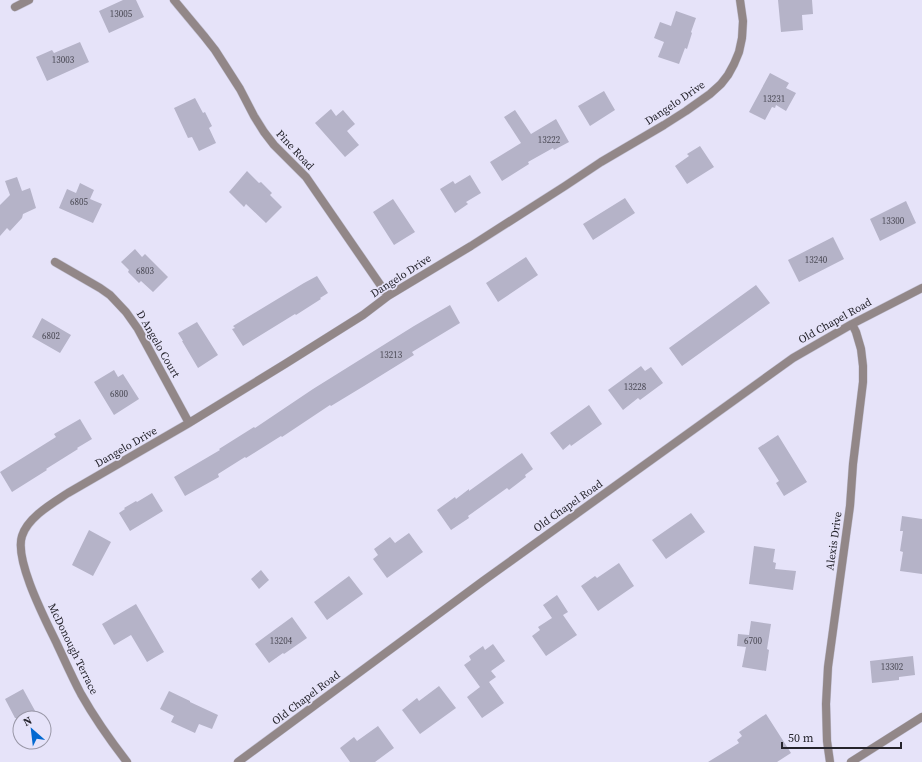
<svg xmlns="http://www.w3.org/2000/svg" width="922" height="762" viewBox="0 0 922 762" font-family="'Source Serif 4',serif">
	<style>
		.building { fill: #b5b3c8 }
		.lines { fill: none; stroke-linecap: round; stroke-linejoin: round }
		.street-casing { stroke: #c3c1d4; stroke-width: 9 }
		.street { stroke: #928788; stroke-width: 8 }
		.labels { text-anchor: middle; dominant-baseline: central; stroke-width: 3.5; stroke-linejoin: round; paint-order: stroke }
		.number-label { font-size: 9px; fill: #494853 }
		.street-label { font-size: 11px; fill: #25242c; stroke: #e6e3f9 }
	</style>
	<rect width="100%" height="100%" fill="#e6e3f9"/>
	<path class="building" d="M 123,0 L 136,0 L 144,17 L 109,33 L 99,11 Z
		M 778,0 L 812,0 L 813,14 L 802,15 L 803,30 L 781,32 Z
		M 676,11 L 696,18 L 691,32 L 692,33 L 687,49 L 685,48 L 679,64 L 658,57 L 664,42 L 654,38 L 660,22 L 671,26 Z
		M 80,42 L 89,62 L 47,81 L 36,57 L 52,50 L 54,53 Z
		M 770,73 L 789,83 L 786,88 L 796,93 L 786,111 L 776,105 L 775,108 L 772,107 L 765,120 L 749,112 Z
		M 604,91 L 615,110 L 590,126 L 578,106 Z
		M 195,98 L 203,113 L 205,112 L 212,126 L 209,128 L 216,143 L 199,151 L 192,137 L 188,138 L 174,108 Z
		M 331,109 L 336,116 L 343,110 L 355,124 L 347,131 L 359,145 L 345,157 L 315,123 Z
		M 515,110 L 531,134 L 556,119 L 569,142 L 554,150 L 553,148 L 528,162 L 529,164 L 502,181 L 490,162 L 521,143 L 504,117 Z
		M 700,146 L 714,167 L 687,184 L 675,166 L 689,156 L 687,154 Z
		M 247,171 L 259,183 L 261,182 L 272,193 L 270,195 L 282,207 L 266,223 L 246,204 L 244,207 L 229,192 Z
		M 470,175 L 481,193 L 466,202 L 468,204 L 455,213 L 440,189 L 453,181 L 455,184 Z
		M 17,177 L 22,191 L 30,188 L 36,208 L 23,214 L 22,218 L 10,231 L 7,228 L 0,236 L 0,205 L 10,195 L 5,181 Z
		M 80,183 L 94,190 L 90,199 L 102,204 L 93,223 L 59,208 L 67,189 L 76,193 Z
		M 625,198 L 635,213 L 593,240 L 583,224 Z
		M 393,199 L 415,232 L 394,245 L 373,212 Z
		M 906,201 L 916,223 L 880,241 L 870,219 Z
		M 833,237 L 844,259 L 799,282 L 788,260 Z
		M 135,249 L 142,257 L 145,254 L 168,277 L 153,292 L 141,281 L 139,283 L 128,272 L 129,270 L 121,262 Z
		M 526,257 L 538,275 L 498,302 L 486,283 Z
		M 317,276 L 328,293 L 320,298 L 321,299 L 296,315 L 295,314 L 243,346 L 232,329 L 235,328 L 233,326 L 304,283 Z
		M 756,285 L 770,303 L 682,366 L 669,348 Z
		M 450,305 L 460,323 L 412,352 L 414,355 L 364,386 L 331,406 L 330,405 L 282,437 L 281,436 L 246,458 L 245,457 L 218,474 L 219,477 L 185,496 L 174,477 L 220,450 L 219,449 L 254,427 L 255,428 L 313,389 L 414,326 Z
		M 42,318 L 71,335 L 60,353 L 32,337 Z
		M 197,322 L 218,355 L 198,368 L 182,341 L 183,341 L 178,333 Z
		M 641,366 L 645,371 L 651,367 L 663,383 L 640,400 L 638,398 L 623,410 L 608,390 Z
		M 114,370 L 118,377 L 123,374 L 139,399 L 114,415 L 94,382 Z
		M 589,405 L 602,424 L 571,446 L 570,444 L 563,450 L 550,433 Z
		M 80,419 L 92,439 L 77,448 L 78,449 L 46,469 L 47,470 L 12,492 L 0,472 L 56,437 L 54,434 Z
		M 778,435 L 807,482 L 784,496 L 776,483 L 779,481 L 758,448 Z
		M 522,453 L 533,469 L 525,475 L 526,477 L 509,490 L 507,488 L 482,506 L 468,516 L 469,518 L 451,530 L 437,510 L 455,497 L 456,499 L 469,489 L 469,491 Z
		M 152,493 L 163,511 L 130,531 L 119,513 L 125,509 L 124,508 L 136,501 L 137,502 Z
		M 691,513 L 705,532 L 666,559 L 652,540 Z
		M 902,516 L 922,519 L 922,574 L 900,571 L 903,552 L 900,551 L 903,531 L 900,531 Z
		M 89,530 L 111,542 L 93,576 L 72,565 Z
		M 409,533 L 423,552 L 387,578 L 373,559 L 378,555 L 374,549 L 390,537 L 395,543 Z
		M 754,546 L 775,549 L 773,562 L 776,563 L 775,569 L 796,571 L 793,590 L 749,584 Z
		M 619,563 L 634,586 L 598,611 L 581,586 L 595,576 L 597,578 Z
		M 261,570 L 269,580 L 259,589 L 251,579 Z
		M 349,576 L 363,594 L 327,620 L 314,602 Z
		M 557,595 L 568,612 L 563,615 L 577,635 L 546,656 L 532,636 L 540,630 L 538,627 L 552,618 L 543,605 Z
		M 136,604 L 164,652 L 147,662 L 131,635 L 114,645 L 102,624 Z
		M 292,617 L 307,638 L 284,654 L 283,653 L 269,663 L 255,644 Z
		M 751,621 L 771,624 L 767,649 L 769,650 L 766,671 L 742,667 L 746,647 L 737,646 L 738,634 L 749,635 Z
		M 493,644 L 505,661 L 491,671 L 496,677 L 489,682 L 504,703 L 482,718 L 467,697 L 480,687 L 464,665 L 471,660 L 469,656 L 483,646 L 485,650 Z
		M 913,656 L 915,675 L 899,677 L 899,680 L 872,683 L 870,661 Z
		M 439,686 L 456,708 L 420,734 L 402,710 L 417,698 L 419,701 Z
		M 23,689 L 39,718 L 15,718 L 5,699 Z
		M 169,691 L 190,701 L 190,702 L 218,715 L 212,729 L 199,724 L 195,733 L 171,722 L 174,716 L 160,709 Z
		M 766,714 L 791,753 L 777,762 L 708,762 L 739,743 L 737,740 L 742,736 L 739,732 Z
		M 378,726 L 394,748 L 375,762 L 350,762 L 340,748 L 354,737 L 357,741 Z"/>
	<g class="lines">
		<g class="street-casing">
			<path id="street" d="M 174,0 L 204,36 L 215,50 L 240,89 L 254,116 L 264,132 L 274,145 L 306,177 L 388,296
				M 15,7 L 29,0
				M 55,262 L 100,288 L 110,295 L 126,312 L 138,329 L 189,423
				M 127,762 C 110,740 94,717 81,694 C 72,677 65,661 57,644 C 46,621 14,560 22,536 C 28,517 53,503 68,493 L 189,423 L 285,364 L 363,315 L 388,296 L 471,246 L 565,186 L 601,162 L 664,125 L 686,111 L 710,94 L 721,84 L 728,75 L 734,64 L 739,52 L 742,38 L 743,21 L 740,0
				M 238,762 L 483,581 L 793,358 L 852,324 L 922,288
				M 830,762 L 827,741 L 826,704 L 828,667 L 850,506 L 853,464 L 863,382 L 863,366 L 861,349 L 856,332 L 852,324
				M 851,762 L 922,717"/>
		</g>
		<use href="#street" class="street"/>
	</g>
	<g class="labels">
		<g class="number-label">
			<text x="121" y="14">13005</text>
			<text x="63" y="60">13003</text>
			<text x="774" y="99">13231</text>
			<text x="549" y="140">13222</text>
			<text x="79" y="202">6805</text>
			<text x="893" y="221">13300</text>
			<text x="816" y="260">13240</text>
			<text x="145" y="271">6803</text>
			<text x="51" y="336">6802</text>
			<text x="391" y="355">13213</text>
			<text x="635" y="387">13228</text>
			<text x="119" y="394">6800</text>
			<text x="281" y="641">13204</text>
			<text x="753" y="641">6700</text>
			<text x="892" y="667">13302</text>
		</g>
		<g class="street-label">
			<text transform="translate(675 103) rotate(-34)">Dangelo Drive</text>
			<text transform="translate(295 150) rotate(47)">Pine Road</text>
			<text transform="translate(401 276) rotate(-33)">Dangelo Drive</text>
			<text transform="translate(835 321) rotate(-29)">Old Chapel Road</text>
			<text transform="translate(158 344) rotate(60)">D Angelo Court</text>
			<text transform="translate(126 447) rotate(-30)">Dangelo Drive</text>
			<text transform="translate(568 506) rotate(-35)">Old Chapel Road</text>
			<text transform="translate(834 541) rotate(-82)">Alexis Drive</text>
			<text transform="translate(73 649) rotate(64)">McDonough Terrace</text>
			<text transform="translate(306 698) rotate(-37)">Old Chapel Road</text>
		</g>
	</g>
	<g transform="translate(32 730) rotate(332)"><circle r="19" fill="#e6e3f9" stroke="#9997a7"/>
	<path d="M0-3L7 15L0 10L-7 15Z" fill="#0369d1"/>
	<text y="-6" font-size="11" font-weight="bold" text-anchor="middle" fill="#25242c">N</text>
	</g>
	<path d="M782 742v6h119v-6" fill="none" stroke="#25242c" stroke-width="2"/>
	<text x="788" y="742" font-size="12" fill="#25242c" stroke="#e6e3f9" stroke-width="3" paint-order="stroke">50 m</text>
</svg>
